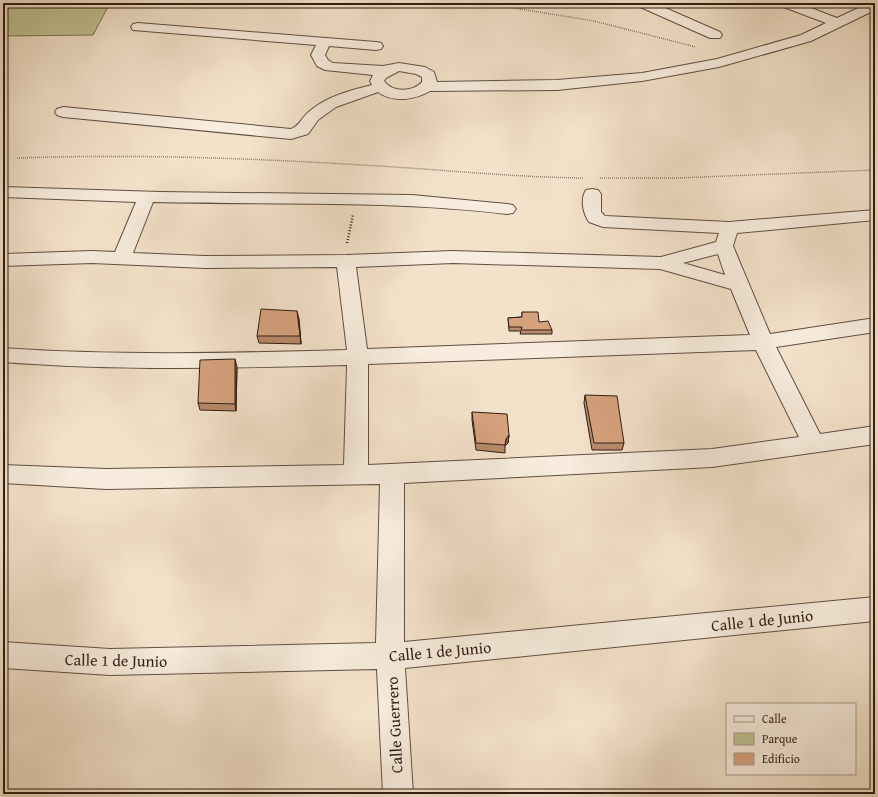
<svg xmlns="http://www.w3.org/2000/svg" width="878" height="797" viewBox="0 0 878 797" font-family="'Gentium Book Plus',serif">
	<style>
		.green { fill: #c1c292; stroke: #787053 }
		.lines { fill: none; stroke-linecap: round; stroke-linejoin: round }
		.street-casing { stroke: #614e42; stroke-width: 2 }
		.path-far1 { stroke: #301d14; stroke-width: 1.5; stroke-dasharray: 0.5 1.5; stroke-linecap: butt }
		.path { stroke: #301d14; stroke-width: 2.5; stroke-dasharray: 1 2; stroke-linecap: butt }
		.street { fill: #f7ecdd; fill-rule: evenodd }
		.wall { fill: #b88b6c; stroke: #301d14 }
		.shaded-wall { fill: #967158; stroke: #301d14 }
		.building { fill: #d6a27e; stroke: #301d14 }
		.labels { text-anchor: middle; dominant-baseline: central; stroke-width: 3; stroke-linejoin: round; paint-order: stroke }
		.near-street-label { font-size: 16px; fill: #301d14; stroke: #f7ecdd }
	</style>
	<rect width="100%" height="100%" fill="#f3e2ca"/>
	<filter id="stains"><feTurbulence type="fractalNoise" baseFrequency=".005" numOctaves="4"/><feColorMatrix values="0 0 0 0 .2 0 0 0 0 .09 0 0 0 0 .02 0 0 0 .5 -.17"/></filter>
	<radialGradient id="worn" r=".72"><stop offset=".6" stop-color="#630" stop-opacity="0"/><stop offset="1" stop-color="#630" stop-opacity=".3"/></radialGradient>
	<path class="green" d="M 3,3 L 110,3 L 93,35 L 3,36 Z"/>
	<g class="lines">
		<g class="street-casing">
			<path id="street" d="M 636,3 L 654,3 L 720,32 L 722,35 L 720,38 L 710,38 L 638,6 Z
				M 779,3 L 798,3 L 837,18 L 869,3 L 875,3 L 875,10 L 811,41 L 719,67 L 642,81 L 557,90 L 430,91 C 415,100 393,103 378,92 L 336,107 L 318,120 L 308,134 L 291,139 L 63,117 L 57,115 L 55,112 L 57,109 L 63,107 L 291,129 C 301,125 302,116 311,110 C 328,96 351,90 372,85 L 370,81 L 373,75 L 325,70 L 317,66 L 311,55 L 316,45 L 133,30 L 131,27 L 133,24 L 138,23 L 376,42 L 381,43 L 383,46 L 381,49 L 376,50 L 329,46 L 325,55 L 328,60 L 333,63 L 383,66 L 399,63 L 425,67 L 434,72 L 437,82 L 557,80 L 642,73 L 717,59 L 801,35 L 826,23 L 781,6 ZM 399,71 L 416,74 L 422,77 L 422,82 C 413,92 393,93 384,81 L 386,78 Z
				M 3,187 L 160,192 L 412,195 L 507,204 L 513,205 L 516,209 L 513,213 L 507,214 C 390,200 271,205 153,202 L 133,253 L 205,256 L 346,255 L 453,251 L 661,257 L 716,242 L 719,233 L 603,227 L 589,222 C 583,213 580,199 586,190 L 592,189 L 598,190 L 601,194 L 601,212 L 605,216 L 729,222 L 875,210 L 875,220 L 737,233 L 733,246 L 770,334 L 875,318 L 875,332 L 776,347 L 820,434 L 875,426 L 875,444 L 712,467 L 404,483 L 404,642 L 875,597 L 875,621 L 405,668 L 413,794 L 383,794 L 377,669 L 110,675 L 3,668 L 3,642 L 110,649 L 376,643 L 380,484 L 106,489 L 3,483 L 3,465 L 106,469 L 344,465 L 347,365 C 232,368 118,371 3,362 L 3,348 C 118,356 232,353 347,350 L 337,267 L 205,268 L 92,263 L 3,266 L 3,254 L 92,251 L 115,252 L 136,202 L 3,197 ZM 718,254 L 725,275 L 683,263 ZM 453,263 L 660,269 L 731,289 L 750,335 L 367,349 L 356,267 ZM 756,350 L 799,437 L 712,449 L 368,465 L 368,364 Z"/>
		</g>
		<path class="path-far1" d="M 483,3 L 594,21 L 696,47
			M 17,158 C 132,154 247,158 362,165 C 436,169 509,177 583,178
			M 600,178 L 677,178 L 875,170"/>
		<path class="path" d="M 347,243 L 353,215"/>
		<use href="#street" class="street"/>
	</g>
	<path class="wall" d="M 872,232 L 875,232 L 875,242 L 870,236 Z
		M 522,312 L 552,330 L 552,334 L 520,334 L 521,331 L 509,331 L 508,318 L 522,317 Z
		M 299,319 L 301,344 L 259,343 L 257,336 Z
		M 237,367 L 236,411 L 200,410 L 198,403 Z
		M 585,395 L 624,443 L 622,450 L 592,450 L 584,403 Z
		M 472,412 L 509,435 L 508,443 L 505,446 L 505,453 L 476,450 L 472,420 Z"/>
	<path class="shaded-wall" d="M 297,311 L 299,319 L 301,344 L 300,336 Z
		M 235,359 L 237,367 L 236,411 L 235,404 Z
		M 509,435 L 508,443 L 505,446 L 506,439 Z"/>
	<path class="building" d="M 872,232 L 875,232 L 875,235 Z
		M 261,309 L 297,311 L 300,336 L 257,336 Z
		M 522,312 L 538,312 L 539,322 L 548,321 L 552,330 L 521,330 L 522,327 L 509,327 L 508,318 L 522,317 Z
		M 235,359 L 235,404 L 198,403 L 200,360 Z
		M 585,395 L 617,396 L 624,443 L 594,443 Z
		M 472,412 L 507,414 L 509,435 L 506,439 L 505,445 L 476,443 Z"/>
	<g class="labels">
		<g class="near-street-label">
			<text transform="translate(762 620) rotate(-6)">Calle 1 de Junio</text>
			<text transform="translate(440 651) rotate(-5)">Calle 1 de Junio</text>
			<text transform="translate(116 660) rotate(1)">Calle 1 de Junio</text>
			<text transform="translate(394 725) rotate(-93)">Calle Guerrero</text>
		</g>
	</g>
	<rect width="878" height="797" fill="none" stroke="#f3e2ca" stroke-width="16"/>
	<rect x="4" y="4" width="870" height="789" fill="none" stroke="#301d14" stroke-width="2"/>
	<rect x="8" y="8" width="862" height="781" fill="none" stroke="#301d14"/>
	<rect x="726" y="703" width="130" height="72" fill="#f7ecdd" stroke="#a7998d"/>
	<rect x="734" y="716" width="20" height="6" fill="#f7ecdd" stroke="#a7998d"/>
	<text x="762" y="723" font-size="12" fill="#301d14">Calle</text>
	<rect x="734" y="733" width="20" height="12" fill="#c1c292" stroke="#a7998d"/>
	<text x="762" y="743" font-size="12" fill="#301d14">Parque</text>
	<rect x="734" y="753" width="20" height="12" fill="#d6a27e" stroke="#a7998d"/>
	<text x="762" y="763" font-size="12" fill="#301d14">Edificio</text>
	<rect width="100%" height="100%" filter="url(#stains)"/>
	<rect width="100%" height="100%" fill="url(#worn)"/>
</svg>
